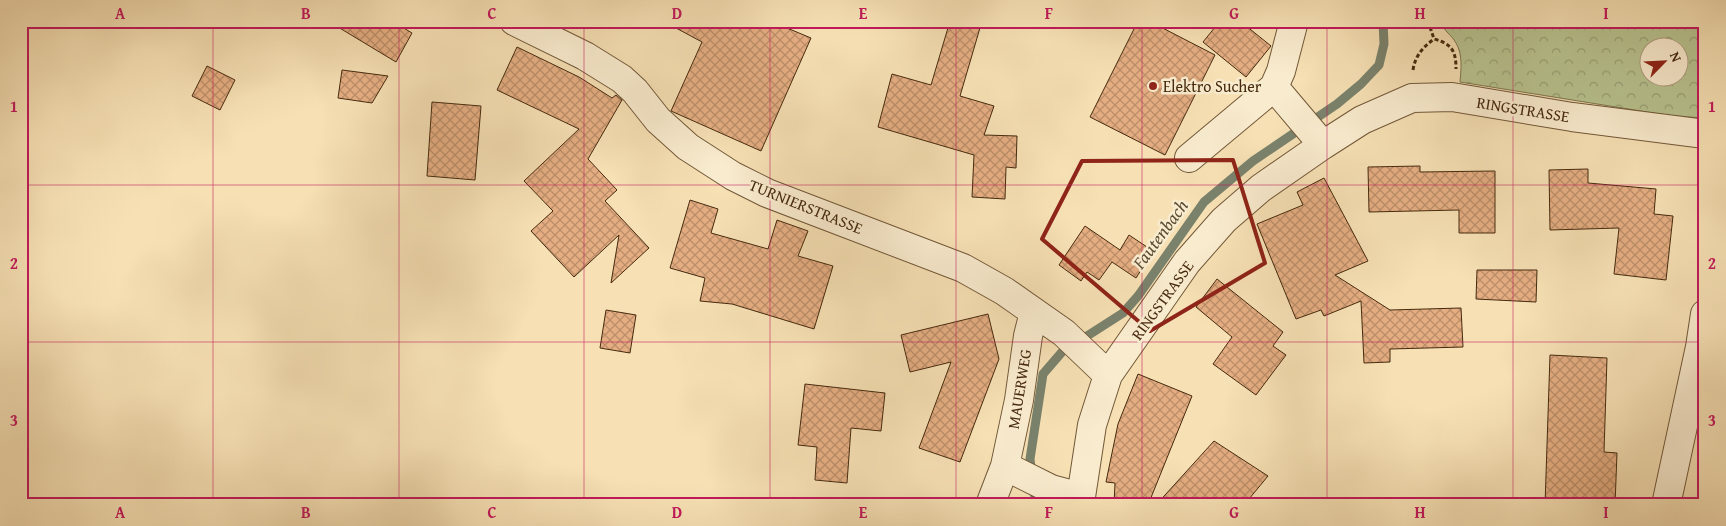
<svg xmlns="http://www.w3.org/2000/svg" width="1726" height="526" viewBox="0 0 1726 526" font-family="'Gentium Book Plus',serif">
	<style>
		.park { fill: url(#park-crowns); stroke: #7f764f; fill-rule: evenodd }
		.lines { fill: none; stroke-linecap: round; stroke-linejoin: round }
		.stream { stroke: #7a826c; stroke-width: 9 }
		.building { fill: url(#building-cross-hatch); stroke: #462a0e }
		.minor-casing { stroke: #725838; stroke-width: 30 }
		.path { stroke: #462a0e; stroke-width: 3; stroke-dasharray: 4 2.5; stroke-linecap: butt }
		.minor { stroke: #f9ebce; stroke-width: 28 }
		.marked { fill: none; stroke: #8f2418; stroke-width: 4; stroke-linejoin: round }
		.grid { fill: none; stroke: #c2185b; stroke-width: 1; stroke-opacity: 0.55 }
		.poi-dot { fill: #8f2418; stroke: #f9ebce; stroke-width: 2 }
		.labels { text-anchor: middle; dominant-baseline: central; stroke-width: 5; stroke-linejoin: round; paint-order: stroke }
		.poi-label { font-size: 16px; fill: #462a0e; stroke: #f9ebce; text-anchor: start }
		.street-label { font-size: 16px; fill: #462a0e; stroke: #f9ebce }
		.water-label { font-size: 18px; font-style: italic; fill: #5c4f35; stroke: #f9ebce }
		.neatline { fill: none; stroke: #c2185b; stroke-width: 2 }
		.grid-label { font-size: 16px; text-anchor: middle; font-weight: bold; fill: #c2185b }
	</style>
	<defs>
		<pattern id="park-crowns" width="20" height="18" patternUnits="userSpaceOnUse" patternTransform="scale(1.25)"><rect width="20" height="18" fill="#b8c390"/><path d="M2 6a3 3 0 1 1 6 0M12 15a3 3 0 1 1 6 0" fill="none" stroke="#979f74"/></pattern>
		<pattern id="building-cross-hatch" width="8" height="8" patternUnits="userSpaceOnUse" patternTransform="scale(1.25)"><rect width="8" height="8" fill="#e5ae82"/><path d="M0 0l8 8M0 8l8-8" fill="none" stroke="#bb8e69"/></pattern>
	</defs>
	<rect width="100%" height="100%" fill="#f6e0b4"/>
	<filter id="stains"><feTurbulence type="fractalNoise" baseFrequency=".004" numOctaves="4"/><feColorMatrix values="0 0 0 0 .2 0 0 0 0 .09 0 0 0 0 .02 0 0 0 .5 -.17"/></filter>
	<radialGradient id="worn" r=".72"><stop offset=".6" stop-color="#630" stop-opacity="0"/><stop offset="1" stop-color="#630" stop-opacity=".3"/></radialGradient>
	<path class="park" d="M 1440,21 L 1705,21 L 1705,118 L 1672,116 L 1460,82 C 1461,69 1463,55 1456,43 C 1451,34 1445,33 1440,21 ZM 1648,48 L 1678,48 L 1678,78 L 1648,78 Z"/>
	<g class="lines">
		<path class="stream" d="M 1036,505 L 1030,459 L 1043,374 L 1062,352 L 1123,313 L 1138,296 L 1204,202 L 1253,161 L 1337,104 L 1361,84 L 1379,65 L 1384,44 L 1383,21"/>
	</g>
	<path class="building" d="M 328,21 L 392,21 L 412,33 L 396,62 Z
		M 663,21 L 790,21 L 787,28 L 811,38 L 761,151 L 671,111 L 702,42 Z
		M 950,21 L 982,21 L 960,96 L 994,106 L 984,135 L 1017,136 L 1016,168 L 1006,167 L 1005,199 L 972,197 L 974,155 L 878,127 L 892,74 L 931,85 Z
		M 1138,21 L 1149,21 L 1215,55 L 1165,155 L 1090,117 Z
		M 1220,21 L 1240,21 L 1271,46 L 1246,77 L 1203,42 Z
		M 517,47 L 579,77 L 612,98 L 616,95 L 622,100 L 588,159 L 617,190 L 605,201 L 649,248 L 611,283 L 619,235 L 574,277 L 531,231 L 553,211 L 524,181 L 579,129 L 497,90 Z
		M 207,66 L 235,80 L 220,110 L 192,96 Z
		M 342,70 L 388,76 L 372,103 L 338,98 Z
		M 432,102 L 481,106 L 475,180 L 427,176 Z
		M 1420,166 L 1420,172 L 1495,171 L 1495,233 L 1459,233 L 1459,210 L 1369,212 L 1368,167 Z
		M 1588,169 L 1588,183 L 1656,189 L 1654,214 L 1673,216 L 1666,280 L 1614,274 L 1619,228 L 1550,230 L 1549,170 Z
		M 1324,178 L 1368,261 L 1335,275 L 1390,310 L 1461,308 L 1463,347 L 1390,349 L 1390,362 L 1364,363 L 1361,301 L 1324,316 L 1321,310 L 1296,319 L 1257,224 L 1303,205 L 1297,192 Z
		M 690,200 L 718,209 L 711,233 L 768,249 L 777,220 L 808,231 L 798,256 L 833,266 L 814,329 L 732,304 L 700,301 L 705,278 L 670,268 Z
		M 1085,226 L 1120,250 L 1129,235 L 1153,251 L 1136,278 L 1112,262 L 1099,280 L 1087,272 L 1081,281 L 1059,265 Z
		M 1477,270 L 1537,270 L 1536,302 L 1476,299 Z
		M 1217,279 L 1283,332 L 1273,346 L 1286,355 L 1256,395 L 1213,364 L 1232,337 L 1196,307 Z
		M 606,310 L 636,315 L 630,353 L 600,348 Z
		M 988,314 L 999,359 L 960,462 L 919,448 L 951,362 L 910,372 L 901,335 Z
		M 1550,355 L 1607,358 L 1604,452 L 1617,453 L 1615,505 L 1545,505 Z
		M 1138,374 L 1192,396 L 1148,505 L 1114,505 L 1115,483 L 1106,482 L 1118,424 Z
		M 805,384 L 885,393 L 881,431 L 851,428 L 847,483 L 815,480 L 817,447 L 798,445 Z
		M 1214,441 L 1268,476 L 1244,505 L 1156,505 Z"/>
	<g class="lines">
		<g class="minor-casing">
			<path id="minor" d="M 514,21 L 585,56 L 622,79 L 635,91 L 658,120 L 688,147 L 733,176 L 767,193 L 963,268 L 1004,291 L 1064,333 L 1108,375
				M 1274,87 L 1323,145
				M 1189,158 L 1274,87 L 1281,71 L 1294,21
				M 1005,466 L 1019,400 L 1028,336 L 1034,312
				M 990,505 L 1005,466 L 1051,489 L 1081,497
				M 1082,505 L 1081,497 L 1092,425 L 1108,375 L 1187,262 L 1224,220 L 1261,188 L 1323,145 L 1362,120 L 1412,98 L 1452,97 L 1572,117 L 1705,134
				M 1666,505 L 1700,347 L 1705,314"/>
		</g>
		<path class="path" d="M 1428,21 L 1434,39 C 1452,44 1456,51 1456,69
			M 1413,70 C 1415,56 1423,47 1434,39"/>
		<use href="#minor" class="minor"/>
	</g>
	<path class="marked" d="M 1233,160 L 1265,263 L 1150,331 L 1042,239 L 1082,161 Z"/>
	<path class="grid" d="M 213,21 L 213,505M 399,21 L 399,505M 584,21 L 584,505M 770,21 L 770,505M 956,21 L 956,505M 1142,21 L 1142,505M 1327,21 L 1327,505M 1513,21 L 1513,505M 21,185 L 1705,185M 21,342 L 1705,342"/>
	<circle class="poi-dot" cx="1153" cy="86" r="5"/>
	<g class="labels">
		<g class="poi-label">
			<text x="1163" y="86">Elektro Sucher</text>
		</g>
		<g class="street-label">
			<text transform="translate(1523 109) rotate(9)">RINGSTRASSE</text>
			<text transform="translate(806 206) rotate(22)">TURNIERSTRASSE</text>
			<text transform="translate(1162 300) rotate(-54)">RINGSTRASSE</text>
			<text transform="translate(1019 389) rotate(-81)">MAUERWEG</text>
		</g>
		<g class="water-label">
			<text transform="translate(1160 234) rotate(-54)">Fautenbach</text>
		</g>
	</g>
	<rect width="1726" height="526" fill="none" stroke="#f6e0b4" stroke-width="55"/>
	<g transform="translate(1664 62) rotate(66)"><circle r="24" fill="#f9ebce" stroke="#b19e81"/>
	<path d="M0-4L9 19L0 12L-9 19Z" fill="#8f2418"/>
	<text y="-8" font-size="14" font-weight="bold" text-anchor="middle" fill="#462a0e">N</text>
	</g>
	<rect x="28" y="28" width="1670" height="470" class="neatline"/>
	<g class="grid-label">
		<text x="120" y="19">A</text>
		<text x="306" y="19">B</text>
		<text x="492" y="19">C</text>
		<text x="677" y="19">D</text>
		<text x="863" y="19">E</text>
		<text x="1049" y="19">F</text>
		<text x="1234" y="19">G</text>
		<text x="1420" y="19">H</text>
		<text x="1606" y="19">I</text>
		<text x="14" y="112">1</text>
		<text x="1712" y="112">1</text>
		<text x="14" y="269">2</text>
		<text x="1712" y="269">2</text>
		<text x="14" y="426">3</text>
		<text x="1712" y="426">3</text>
		<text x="120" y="518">A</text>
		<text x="306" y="518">B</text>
		<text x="492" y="518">C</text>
		<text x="677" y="518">D</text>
		<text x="863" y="518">E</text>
		<text x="1049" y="518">F</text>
		<text x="1234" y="518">G</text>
		<text x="1420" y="518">H</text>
		<text x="1606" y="518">I</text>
	</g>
	<rect width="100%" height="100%" filter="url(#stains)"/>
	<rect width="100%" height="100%" fill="url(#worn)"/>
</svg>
